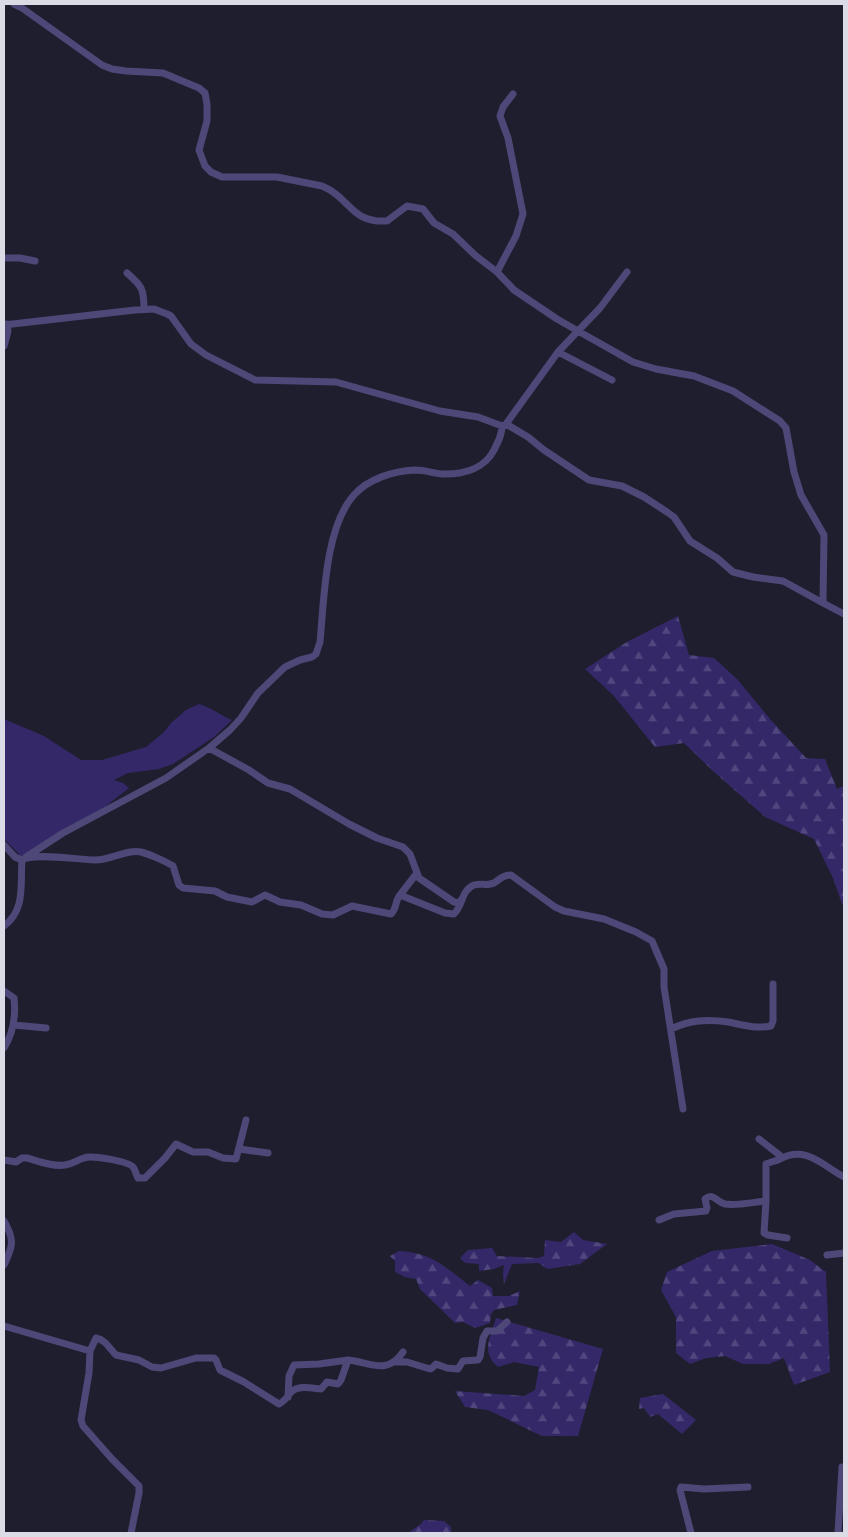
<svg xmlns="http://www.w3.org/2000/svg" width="848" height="1537" viewBox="0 0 848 1537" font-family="Inter,sans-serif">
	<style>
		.green { fill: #342869 }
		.forest { fill: url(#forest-firs) }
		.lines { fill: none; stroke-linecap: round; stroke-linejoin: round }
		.street { stroke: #4d4878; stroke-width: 7 }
	</style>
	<defs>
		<pattern id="forest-firs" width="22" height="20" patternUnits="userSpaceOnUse" patternTransform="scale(1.25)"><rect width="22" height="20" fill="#342869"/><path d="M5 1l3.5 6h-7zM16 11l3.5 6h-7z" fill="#51477e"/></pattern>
	</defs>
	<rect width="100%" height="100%" fill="#1f1e2e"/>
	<path class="green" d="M 199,704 C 213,708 219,715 232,720 L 214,737 L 173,764 L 159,769 L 128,773 L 114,780 L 123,783 L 129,788 L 102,809 L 22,857 L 4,839 L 4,719 L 44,736 L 81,760 L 102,760 L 146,747 L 164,732 L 171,723 L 186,710 Z"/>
	<path class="forest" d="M 678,616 L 689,655 L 714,658 L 737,679 L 770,719 L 806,758 L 825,759 L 837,789 L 844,786 L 844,905 L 842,904 L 833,878 L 814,839 L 765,817 L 713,771 L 684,743 L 655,747 L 614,696 L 585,669 L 627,642 Z
		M 574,1232 L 583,1240 L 607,1244 L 580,1264 L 547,1269 L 539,1263 L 512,1264 L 504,1284 L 503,1274 L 504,1265 L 494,1269 L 479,1271 L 479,1264 L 465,1263 L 460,1258 L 468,1250 L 492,1248 L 497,1256 L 538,1258 L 544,1256 L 545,1240 L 561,1242 Z
		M 772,1244 L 810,1260 L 826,1272 L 830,1372 L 794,1385 L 784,1358 L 769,1364 L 743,1364 L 725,1356 L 706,1358 L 690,1364 L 676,1353 L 676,1317 L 661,1290 L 667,1272 L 712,1251 Z
		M 399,1251 C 432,1253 444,1266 470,1286 L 478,1280 L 492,1288 L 493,1296 L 509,1296 L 520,1291 L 517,1305 L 494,1310 L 491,1314 L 490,1323 L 475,1328 L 463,1322 L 455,1323 L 420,1289 L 416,1279 L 405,1277 L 395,1272 L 395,1261 L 390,1256 Z
		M 496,1318 L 603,1349 L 578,1436 L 542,1436 L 488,1410 L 465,1407 L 455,1391 L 524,1396 L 535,1390 L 539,1367 L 514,1362 L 498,1367 C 480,1352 491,1337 496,1318 Z
		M 663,1394 L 696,1420 L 682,1434 L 658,1414 L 650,1417 L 644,1408 L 639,1409 L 640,1398 Z
		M 424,1520 L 444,1521 L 451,1527 L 451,1533 L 408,1533 L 421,1524 Z"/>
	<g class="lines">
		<path class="street" d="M 14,4 L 22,8 L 102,65 L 112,69 L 126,71 L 163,73 L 199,88 L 205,93 L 207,104 L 207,121 L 199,150 L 205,166 L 211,172 L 222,177 L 277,177 L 322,186 C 351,198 350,223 387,221 L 407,206 L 423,209 L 434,223 L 453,234 L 476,256 L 497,272 L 514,290 L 557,319 L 578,331 L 600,308 L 627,272
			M 4,258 L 20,258 L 35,261
			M 497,272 L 516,236 L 523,214 L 508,138 L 500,116 L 503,107 L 513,94
			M 127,273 C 142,286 144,289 144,309
			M 4,325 L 135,310 L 154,309 L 167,314 L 171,316 L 191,344 L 206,355 L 255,380 L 336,382 L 440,411 L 478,417 L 502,426 L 506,424 L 558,352 L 578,331 L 633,362 L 656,369 L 694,376 L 733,391 L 780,421 L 786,428 L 794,472 L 801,495 L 824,535 L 823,603 L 844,614
			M 4,346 L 8,331 L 7,324
			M 558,352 L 612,380
			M 506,424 L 528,437 L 544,450 L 589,480 L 622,486 L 644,497 L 667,512 L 674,517 L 690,541 L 717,558 L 733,572 L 753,577 L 783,581 L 823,603
			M 209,748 L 249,770 L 268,783 L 290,789 L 349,824 L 377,838 L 403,847 L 410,854 L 419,878 L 454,902 L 460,903 L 461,900
			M 4,845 L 15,857 L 22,860 C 32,852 80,860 95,860 C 111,860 127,849 141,852 C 149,854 165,861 173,866 L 179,885 L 183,888 L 215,891 L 227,897 L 252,902 L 265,895 L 280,902 L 301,905 L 322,914 L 333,915 L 352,906 L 391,914 C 397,909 395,900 400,895 L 445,913 L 454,914 C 463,906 461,890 474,885 C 480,883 488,886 494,883 C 500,879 503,875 511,875 L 555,907 L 564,911 L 604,919 L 636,932 L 652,941 L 664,969 L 664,987 L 683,1109
			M 26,857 L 63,833 L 166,778 L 209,748 L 230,730 L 241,718 L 258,693 L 285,667 L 300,660 L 312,657 L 316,654 L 320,642 C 324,600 325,527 354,495 C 368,479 393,471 415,470 C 426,470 435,474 445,474 C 465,474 485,468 494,450 C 498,442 502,435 502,426
			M 400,895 L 417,873
			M 4,926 C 26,909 20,885 22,860
			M 4,991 L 14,998 C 16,1016 14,1032 4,1048
			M 14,1025 L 46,1028
			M 671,1029 C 690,1020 707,1019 728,1022 C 743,1025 756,1029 771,1026 L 773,1021 L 773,984
			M 759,1139 L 782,1157
			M 239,1149 L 268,1153
			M 4,1160 L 16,1162 L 22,1158 L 27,1158 C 38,1161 53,1167 65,1165 C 73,1164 77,1160 84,1158 C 91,1155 128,1161 133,1167 C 135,1169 136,1175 138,1178 L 145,1178 L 165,1158 L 176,1144 L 193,1152 L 208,1152 L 223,1158 L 236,1159 L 246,1120
			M 659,1220 L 674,1214 L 706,1211 L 707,1208 L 705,1199 C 714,1192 716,1202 725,1204 C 738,1206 753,1202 766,1201
			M 4,1221 C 15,1240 13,1246 4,1265
			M 787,1238 L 768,1235 L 764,1233 L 766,1201 L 766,1164 C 770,1162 776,1161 780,1159 C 806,1145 822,1165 844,1177
			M 827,1255 L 844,1253
			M 4,1326 L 90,1351 L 96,1338 C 106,1340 109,1348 116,1355 L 139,1360 L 152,1367 L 161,1368 L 196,1358 L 214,1358 L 216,1360 L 220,1370 L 244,1382 L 279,1404 C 285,1401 287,1397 291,1392 C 299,1385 311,1388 321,1389 L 327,1382 L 338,1384 L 341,1380 L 348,1360 L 319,1364 L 294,1365 L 289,1376 L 288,1397
			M 90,1351 L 89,1373 L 81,1420 L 83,1426 L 112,1459 L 139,1486 L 139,1493 L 131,1533
			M 348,1360 C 370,1362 387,1376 403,1352
			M 394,1362 L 407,1362 L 430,1369 L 432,1368 L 436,1364 L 447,1368 L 458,1369 L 463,1361 L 478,1360 L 480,1357 L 483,1338 L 487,1331 L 497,1331 L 507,1322
			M 691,1533 L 680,1490 L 681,1487 L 704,1489 L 748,1487
			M 838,1533 L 842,1467"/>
	</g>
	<rect width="848" height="1537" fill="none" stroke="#dbdbe6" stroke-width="10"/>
</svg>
